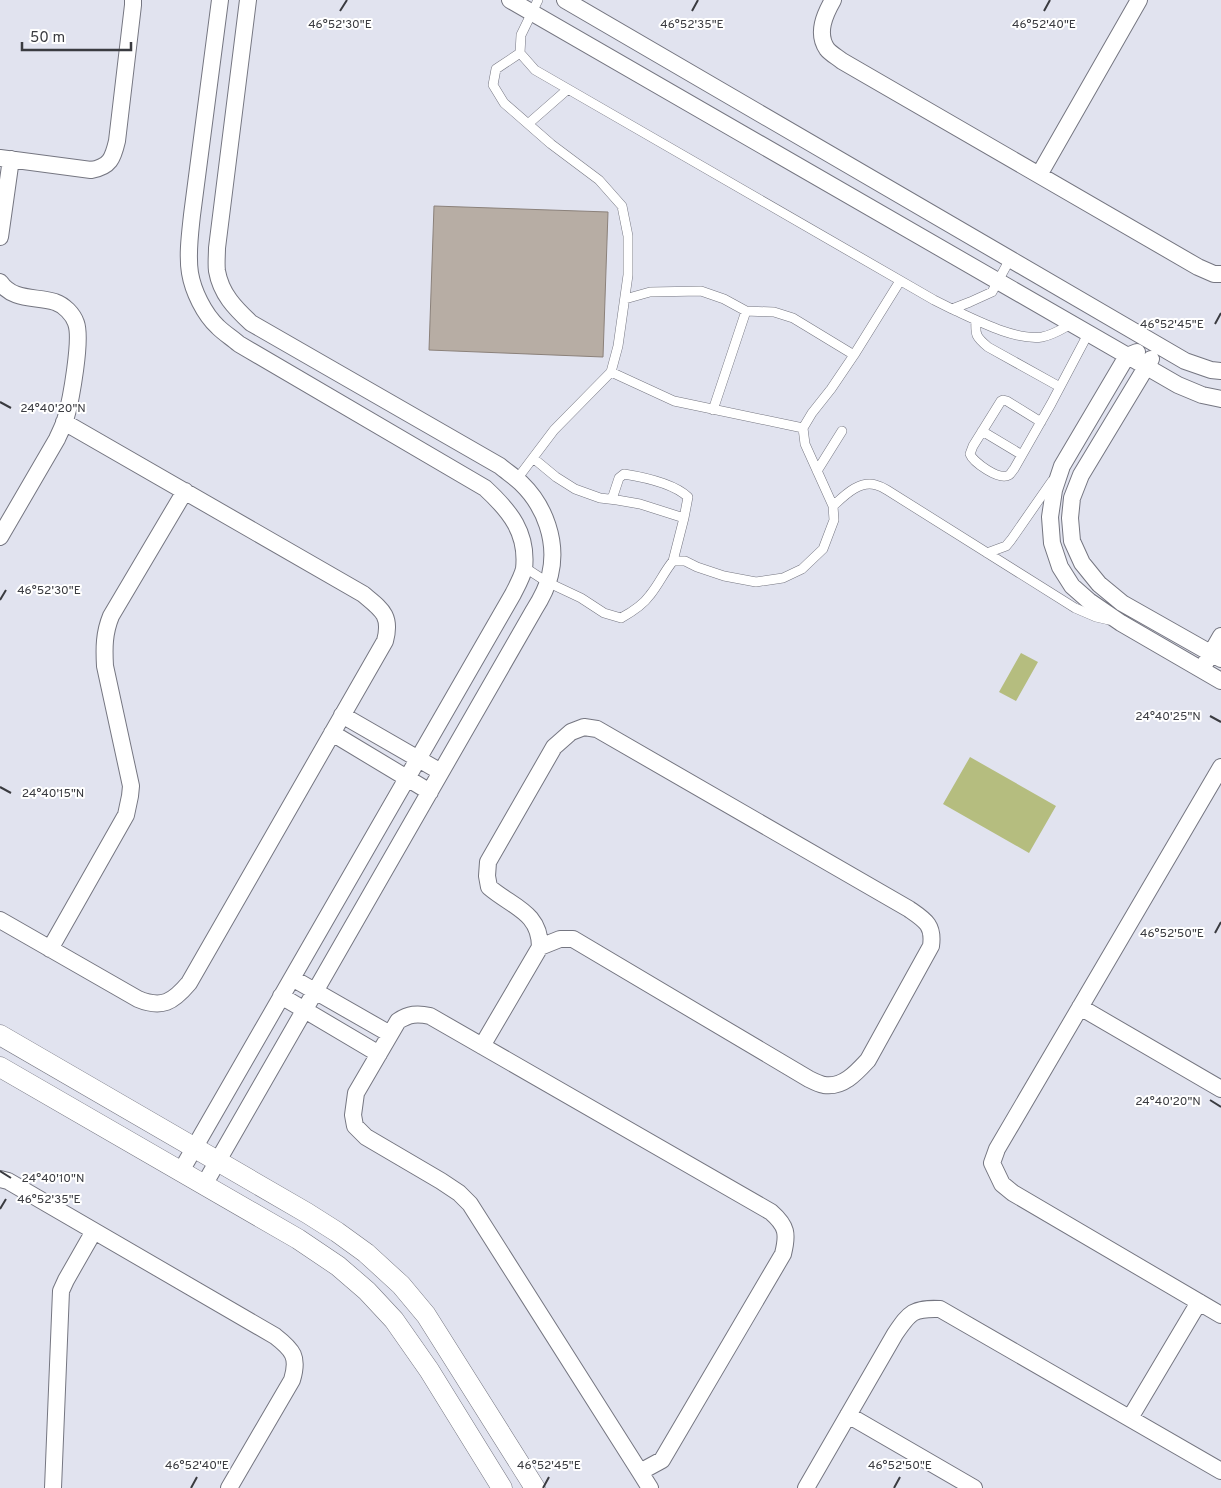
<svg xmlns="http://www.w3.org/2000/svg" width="1221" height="1488" viewBox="0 0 1221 1488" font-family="Overpass,sans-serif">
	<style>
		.green { fill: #b5bd7f }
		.building { fill: #b7ada4; stroke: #8b817a }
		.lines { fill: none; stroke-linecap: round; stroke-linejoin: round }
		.service-casing { stroke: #757681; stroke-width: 10 }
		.minor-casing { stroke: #757681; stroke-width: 18 }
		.tertiary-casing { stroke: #757681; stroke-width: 21 }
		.service { stroke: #fff; stroke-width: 9 }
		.minor { stroke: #fff; stroke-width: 16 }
		.tertiary { stroke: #fff; stroke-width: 20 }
		.ticks { fill: none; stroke: #3a3b40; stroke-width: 2 }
		.ticks-label { font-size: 12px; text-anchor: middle; fill: #3a3b40; stroke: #fff; stroke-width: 4; stroke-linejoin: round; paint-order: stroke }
	</style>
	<rect width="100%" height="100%" fill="#e1e3ef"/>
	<path class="green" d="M 1021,653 L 1038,662 L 1016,701 L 999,692 Z
		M 970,757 L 1056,806 L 1029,853 L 943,804 Z"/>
	<path class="building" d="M 434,206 L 608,212 L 603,357 L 429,350 Z"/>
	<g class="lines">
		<g class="service-casing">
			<path id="service" d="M 538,0 L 521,35 L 520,53 L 535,70 L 934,300 L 952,309 L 970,302 L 992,292 L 1010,259
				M 528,124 L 568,89
				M 625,299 L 650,292 L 701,291 L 724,299 L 746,311 L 774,312 L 793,318 L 854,355
				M 952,309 C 976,320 1016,341 1042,337 C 1053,335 1062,329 1071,324
				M 976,320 C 975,335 976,337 988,347 L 1060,387
				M 611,372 L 674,401 L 803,428
				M 713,410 L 746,311
				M 1041,422 L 1007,401 L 1003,400 L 1001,401 L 973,446 L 970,454 C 973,462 999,481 1009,475 C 1011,474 1012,471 1014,469 L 1051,404 L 1088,334
				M 982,431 L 1022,455
				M 533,458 L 556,477 L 575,489 L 600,498 L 617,500 L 640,504 L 684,518
				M 817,471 L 842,431
				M 517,479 L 554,430 L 611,372 L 618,346 L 628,275 L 628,236 L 622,206 L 599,180 L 551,144 L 504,103 L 493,85 L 496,69 L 520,53
				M 612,499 L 619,478 L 624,474 C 643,477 674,484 688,497 L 684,518 L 673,561
				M 833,506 C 844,496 859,480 876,485 C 880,486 884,488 887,490 L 1075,608 L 1096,617 L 1109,620
				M 987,553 L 1006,546 L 1011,540 L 1052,481
				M 524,567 L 547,582 L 581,598 L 604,613 L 621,618 C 632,612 643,605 650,595 C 659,584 664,572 673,561 L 685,561 L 697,567 L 724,576 L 756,582 L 783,578 L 802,569 L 823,549 L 834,520 L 833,506 L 805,444 L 803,428 L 812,413 L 831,389 L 854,355 L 900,281"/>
		</g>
		<g class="minor-casing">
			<path id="minor" d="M 510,0 L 1178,385 L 1202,395 L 1221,399
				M 565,0 L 1185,361 L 1211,370 L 1221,371
				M 833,0 C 825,14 816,33 827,49 C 830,53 837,57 842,61 L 1198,267 L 1214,274 L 1221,274
				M 0,158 L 91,170 C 110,167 113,158 117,141 L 133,5 L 133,0
				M 1039,175 L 1139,0
				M 0,237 L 11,159
				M 0,282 C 13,301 35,296 55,302 C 64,305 73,314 76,323 C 82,339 71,400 66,417 C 64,425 60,432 57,439 L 0,537
				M 1137,352 L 1127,356 L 1062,466 L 1054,490 L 1050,517 L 1052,543 L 1060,567 L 1072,586 L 1089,601 L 1121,623 L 1221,681
				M 1151,359 L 1081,475 L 1072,498 L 1070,518 L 1072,541 L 1082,563 L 1099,584 L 1122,603 L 1221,659
				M 1206,662 L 1221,636
				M 342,715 L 441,772
				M 332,733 L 430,792
				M 1221,767 L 997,1149 L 992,1163 L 1002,1184 L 1013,1193 L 1221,1315
				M 0,920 L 138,999 C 162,1009 173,1002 189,983 L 385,641 C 392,615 381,609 363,594 L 64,422
				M 50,949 L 126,815 L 130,796 L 131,786 L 105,666 C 104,648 104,633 111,616 L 185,491
				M 292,978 L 390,1034
				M 281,996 L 379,1054
				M 1080,1007 L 1221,1089
				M 482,1046 L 540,947 C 540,912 512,907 489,887 L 487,876 L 488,862 L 554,747 L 571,732 L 584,727 L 597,729 L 909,909 C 925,920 934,925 931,946 L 868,1060 C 857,1072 843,1088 824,1085 C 819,1084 813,1081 809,1079 L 573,939 L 560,939 L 540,947
				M 181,1171 L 513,594 C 517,586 522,577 524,569 C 528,533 510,511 485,488 L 239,344 C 232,338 224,333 218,327 C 204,314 193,291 190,273 C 187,255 190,234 192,215 L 220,0
				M 0,1179 L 8,1181 L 275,1336 C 293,1350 299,1357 292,1380 L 229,1488
				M 204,1185 L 534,610 C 541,599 547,588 550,575 C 558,542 545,506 521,483 C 515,477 507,472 500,466 L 251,323 C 235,308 221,294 217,271 C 216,264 217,255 217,248 L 248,0
				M 848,1415 L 974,1488
				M 1130,1418 L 1199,1302
				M 640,1472 L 662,1460 L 783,1254 C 788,1234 787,1226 771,1212 L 430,1016 C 417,1013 409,1014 398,1021 L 356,1093 L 353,1115 L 355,1126 L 366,1137 L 441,1181 L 459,1193 L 470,1204 L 640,1472 L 650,1488
				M 53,1488 L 61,1291 L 66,1280 L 94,1231
				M 806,1488 L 895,1334 C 910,1312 913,1308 940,1309 L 1221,1471"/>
		</g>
		<g class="tertiary-casing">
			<path id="tertiary" d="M 0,1035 L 307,1213 L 337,1232 L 366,1253 L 401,1285 L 426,1315 L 535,1488
				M 0,1067 L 298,1239 L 338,1266 L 367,1291 L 394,1320 L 429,1370 L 502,1488"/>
		</g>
		<use href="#service" class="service"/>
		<use href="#minor" class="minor"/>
		<use href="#tertiary" class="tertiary"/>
	</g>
	<path class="ticks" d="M 340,11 L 347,0M 692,11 L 698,0M 1044,11 L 1050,0M 1215,324 L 1221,313M 0,402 L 11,408M 0,600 L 6,590M 1210,716 L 1221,722M 0,787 L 11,793M 1215,933 L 1221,922M 1210,1100 L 1221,1107M 0,1171 L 11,1178M 0,1209 L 6,1199M 191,1488 L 197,1477M 543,1488 L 549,1477M 894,1488 L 900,1477"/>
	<g class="ticks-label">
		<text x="340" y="28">46°52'30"E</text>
		<text x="692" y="28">46°52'35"E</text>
		<text x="1044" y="28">46°52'40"E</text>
		<text x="1172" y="328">46°52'45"E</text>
		<text x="53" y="412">24°40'20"N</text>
		<text x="49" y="594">46°52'30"E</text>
		<text x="1168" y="720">24°40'25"N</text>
		<text x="53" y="797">24°40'15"N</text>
		<text x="1172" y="937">46°52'50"E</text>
		<text x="1168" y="1105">24°40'20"N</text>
		<text x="53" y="1182">24°40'10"N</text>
		<text x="49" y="1203">46°52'35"E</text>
		<text x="197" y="1469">46°52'40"E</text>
		<text x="549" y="1469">46°52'45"E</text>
		<text x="900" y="1469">46°52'50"E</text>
	</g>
	<path d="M22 42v8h109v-8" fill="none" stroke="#3a3b40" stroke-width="2.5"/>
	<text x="30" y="42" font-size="15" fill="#3a3b40" stroke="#ffffff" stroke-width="4" paint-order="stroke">50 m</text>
</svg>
